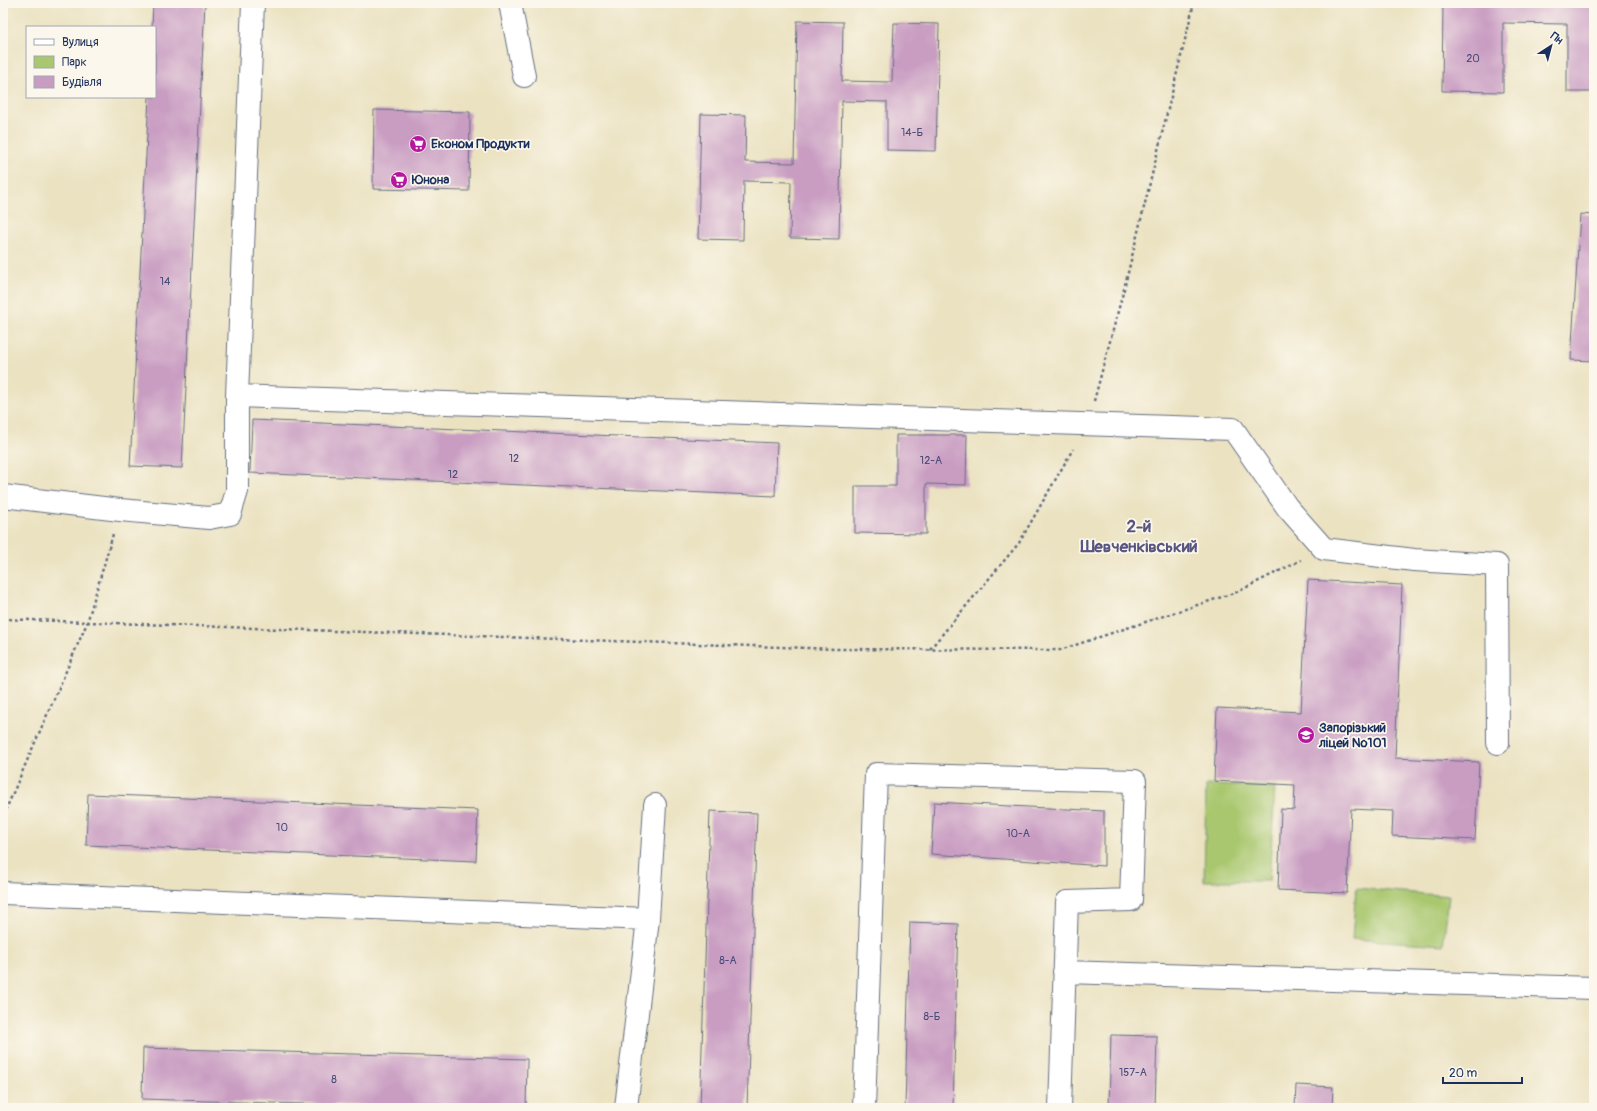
<svg xmlns="http://www.w3.org/2000/svg" width="1597" height="1111" viewBox="0 0 1597 1111" font-family="Pangolin,sans-serif">
	<style>
		.green { fill: #a9c76e; stroke: #627b66 }
		.building { fill: #c99dc2 }
		.lines { fill: none; stroke-linecap: round; stroke-linejoin: round }
		.minor-casing { stroke: #646e81; stroke-width: 24 }
		.path { stroke: #646e81; stroke-width: 2.5; stroke-dasharray: 3 3; stroke-linecap: butt }
		.minor { stroke: #fff; stroke-width: 22 }
		.labels { text-anchor: middle; dominant-baseline: central; stroke-width: 3.5; stroke-linejoin: round; paint-order: stroke }
		.number-label { font-size: 11px; fill: #464a77 }
		.poi-label { font-size: 13px; font-weight: bold; fill: #1b2f5e; stroke: #fbf7ec; text-anchor: start }
		.district-label { font-size: 17px; font-weight: bold; fill: #585681; stroke: #fbf7ec }
	</style>
	<rect width="100%" height="100%" fill="#fbf7ec"/>
	<filter id="ink" filterUnits="userSpaceOnUse"><feTurbulence type="fractalNoise" baseFrequency=".025" numOctaves="2"/><feDisplacementMap in="SourceGraphic" scale="8" xChannelSelector="R" yChannelSelector="G"/><feConvolveMatrix kernelMatrix="1 2 1 2 8 2 1 2 1" color-interpolation-filters="sRGB"/></filter>
	<filter id="wash" filterUnits="userSpaceOnUse"><feTurbulence type="fractalNoise" baseFrequency=".012" numOctaves="4" result="noise"/><feDisplacementMap in="SourceGraphic" scale="16" xChannelSelector="R" yChannelSelector="G"/><feGaussianBlur stdDeviation="0.9" result="paint"/><feColorMatrix in="noise" values="0 0 0 0 0 0 0 0 0 0 0 0 0 0 0 0 0 1.4 0 .05"/><feComposite in="paint" operator="in"/></filter>
	<g filter="url(#wash)">
		<rect width="100%" height="100%" fill="#ebe2c1"/>
		<path class="green" d="M 1206,785 L 1275,787 L 1269,881 L 1204,881 Z
			M 1356,888 L 1449,896 L 1443,945 L 1352,939 Z"/>
		<g id="blocks">
			<path class="building" d="M 153,3 L 205,3 L 182,468 L 130,466 L 149,97 L 155,97 L 155,27 L 152,27 Z
				M 1443,3 L 1594,3 L 1594,92 L 1567,92 L 1567,24 L 1503,23 L 1503,92 L 1442,91 Z
				M 797,21 L 843,22 L 842,81 L 892,82 L 894,23 L 939,24 L 936,151 L 887,150 L 887,102 L 842,101 L 839,239 L 790,238 L 791,182 L 744,181 L 743,240 L 698,239 L 701,114 L 746,115 L 745,162 L 794,163 Z
				M 374,110 L 470,112 L 469,191 L 373,189 Z
				M 1580,214 L 1594,215 L 1594,361 L 1571,360 Z
				M 252,420 L 777,443 L 775,496 L 250,473 Z
				M 896,435 L 967,435 L 966,485 L 926,484 L 926,534 L 855,533 L 855,486 L 896,486 Z
				M 1308,580 L 1402,585 L 1395,758 L 1479,762 L 1475,840 L 1392,836 L 1393,811 L 1351,809 L 1347,893 L 1278,890 L 1281,809 L 1294,810 L 1295,785 L 1214,781 L 1217,708 L 1301,712 Z
				M 88,794 L 478,810 L 476,861 L 86,845 Z
				M 934,802 L 1104,811 L 1104,866 L 931,854 Z
				M 710,811 L 757,813 L 747,1108 L 700,1108 Z
				M 910,922 L 958,924 L 953,1108 L 905,1108 Z
				M 1111,1035 L 1157,1036 L 1155,1108 L 1109,1108 Z
				M 143,1048 L 527,1059 L 526,1108 L 435,1108 L 142,1099 Z
				M 1296,1085 L 1333,1087 L 1332,1108 L 1295,1108 Z"/>
		</g>
	</g>
	<g filter="url(#ink)">
		<use href="#blocks" fill-opacity="0" stroke="#646e81" stroke-width="1"/>
		<g class="lines">
			<g class="minor-casing">
				<path id="minor" d="M 510,3 L 524,76
					M 237,396 L 253,3
					M 3,496 L 120,510 L 209,518 L 230,514 L 237,491 L 237,396 L 1233,429 L 1287,507 L 1324,549 L 1414,560 L 1497,565 L 1498,743
					M 3,893 L 648,919
					M 1064,972 L 1594,988
					M 626,1108 L 648,919 L 655,805
					M 864,1108 L 876,774 L 1135,781 L 1131,900 L 1067,902 L 1060,1108"/>
			</g>
			<path class="path" d="M 1094,401 L 1124,289 L 1194,3
				M 3,619 L 836,649 L 1060,650 L 1237,592 L 1301,560
				M 930,649 L 1019,543 L 1073,449
				M 3,816 L 87,623 L 113,534"/>
			<use href="#minor" class="minor"/>
		</g>
	</g>
	<defs>
		<g id="supermarket-disc" transform="scale(0.9)"><circle r="9.5" fill="#b5179e" stroke="#fbf7ec"/><path d="M-6-5.5h2.5l.6 2H6L4.5 2H-2.5L-4.4-4H-6ZM-1.5 3.2a1.3 1.3 0 1 0 .1 0ZM3 3.2a1.3 1.3 0 1 0 .1 0Z" fill="#fff"/></g>
		<g id="school-disc" transform="scale(0.9)"><circle r="9.5" fill="#b5179e" stroke="#fbf7ec"/><path d="M0-5L7-2L0 1L-7-2ZM-4 1L0 2.5L4 1V4Q0 6-4 4Z" fill="#fff"/></g>
	</defs>
	<g fill-rule="evenodd">
		<use href="#supermarket-disc" x="418" y="144"/>
		<use href="#supermarket-disc" x="399" y="180"/>
		<use href="#school-disc" x="1306" y="735"/>
	</g>
	<g class="labels">
		<g class="number-label">
			<text x="1473" y="58">20</text>
			<text x="912" y="132">14-Б</text>
			<text x="165" y="281">14</text>
			<text x="514" y="458">12</text>
			<text x="931" y="460">12-А</text>
			<text x="453" y="474">12</text>
			<text x="282" y="827">10</text>
			<text x="1018" y="833">10-А</text>
			<text x="728" y="960">8-А</text>
			<text x="932" y="1016">8-Б</text>
			<text x="1133" y="1072">157-А</text>
			<text x="334" y="1079">8</text>
		</g>
		<g class="poi-label">
			<text x="431" y="144">Економ Продукти</text>
			<text x="412" y="180">Юнона</text>
			<text x="1319" y="728">Запорізький<tspan x="1319" dy="15">ліцей №101</tspan></text>
		</g>
		<g class="district-label">
			<text x="1139" y="526">2-й<tspan x="1139" dy="20">Шевченківський</tspan></text>
		</g>
	</g>
	<rect width="1597" height="1111" fill="none" stroke="#fbf7ec" stroke-width="16"/>
	<rect x="26" y="26" width="130" height="72" fill="#fbf7ec" stroke="#a1a7b3"/>
	<rect x="34" y="39" width="20" height="6" fill="#ffffff" stroke="#a1a7b3"/>
	<text x="62" y="46" font-size="12" fill="#1b2f5e">Вулиця</text>
	<rect x="34" y="56" width="20" height="12" fill="#a9c76e" stroke="#a1a7b3"/>
	<text x="62" y="66" font-size="12" fill="#1b2f5e">Парк</text>
	<rect x="34" y="76" width="20" height="12" fill="#c99dc2" stroke="#a1a7b3"/>
	<text x="62" y="86" font-size="12" fill="#1b2f5e">Будівля</text>
	<g transform="translate(1551 46) rotate(36)" stroke="#fbf7ec" stroke-width="3" paint-order="stroke">
	<path d="M0-3L7 15L0 10L-7 15Z" fill="#1b2f5e"/>
	<text y="-6" font-size="11" font-weight="bold" text-anchor="middle" fill="#1b2f5e">Пн</text>
	</g>
	<path d="M1443 1077v6h79v-6" fill="none" stroke="#1b2f5e" stroke-width="2"/>
	<text x="1449" y="1077" font-size="12" fill="#1b2f5e" stroke="#fbf7ec" stroke-width="3" paint-order="stroke">20 m</text>
</svg>
